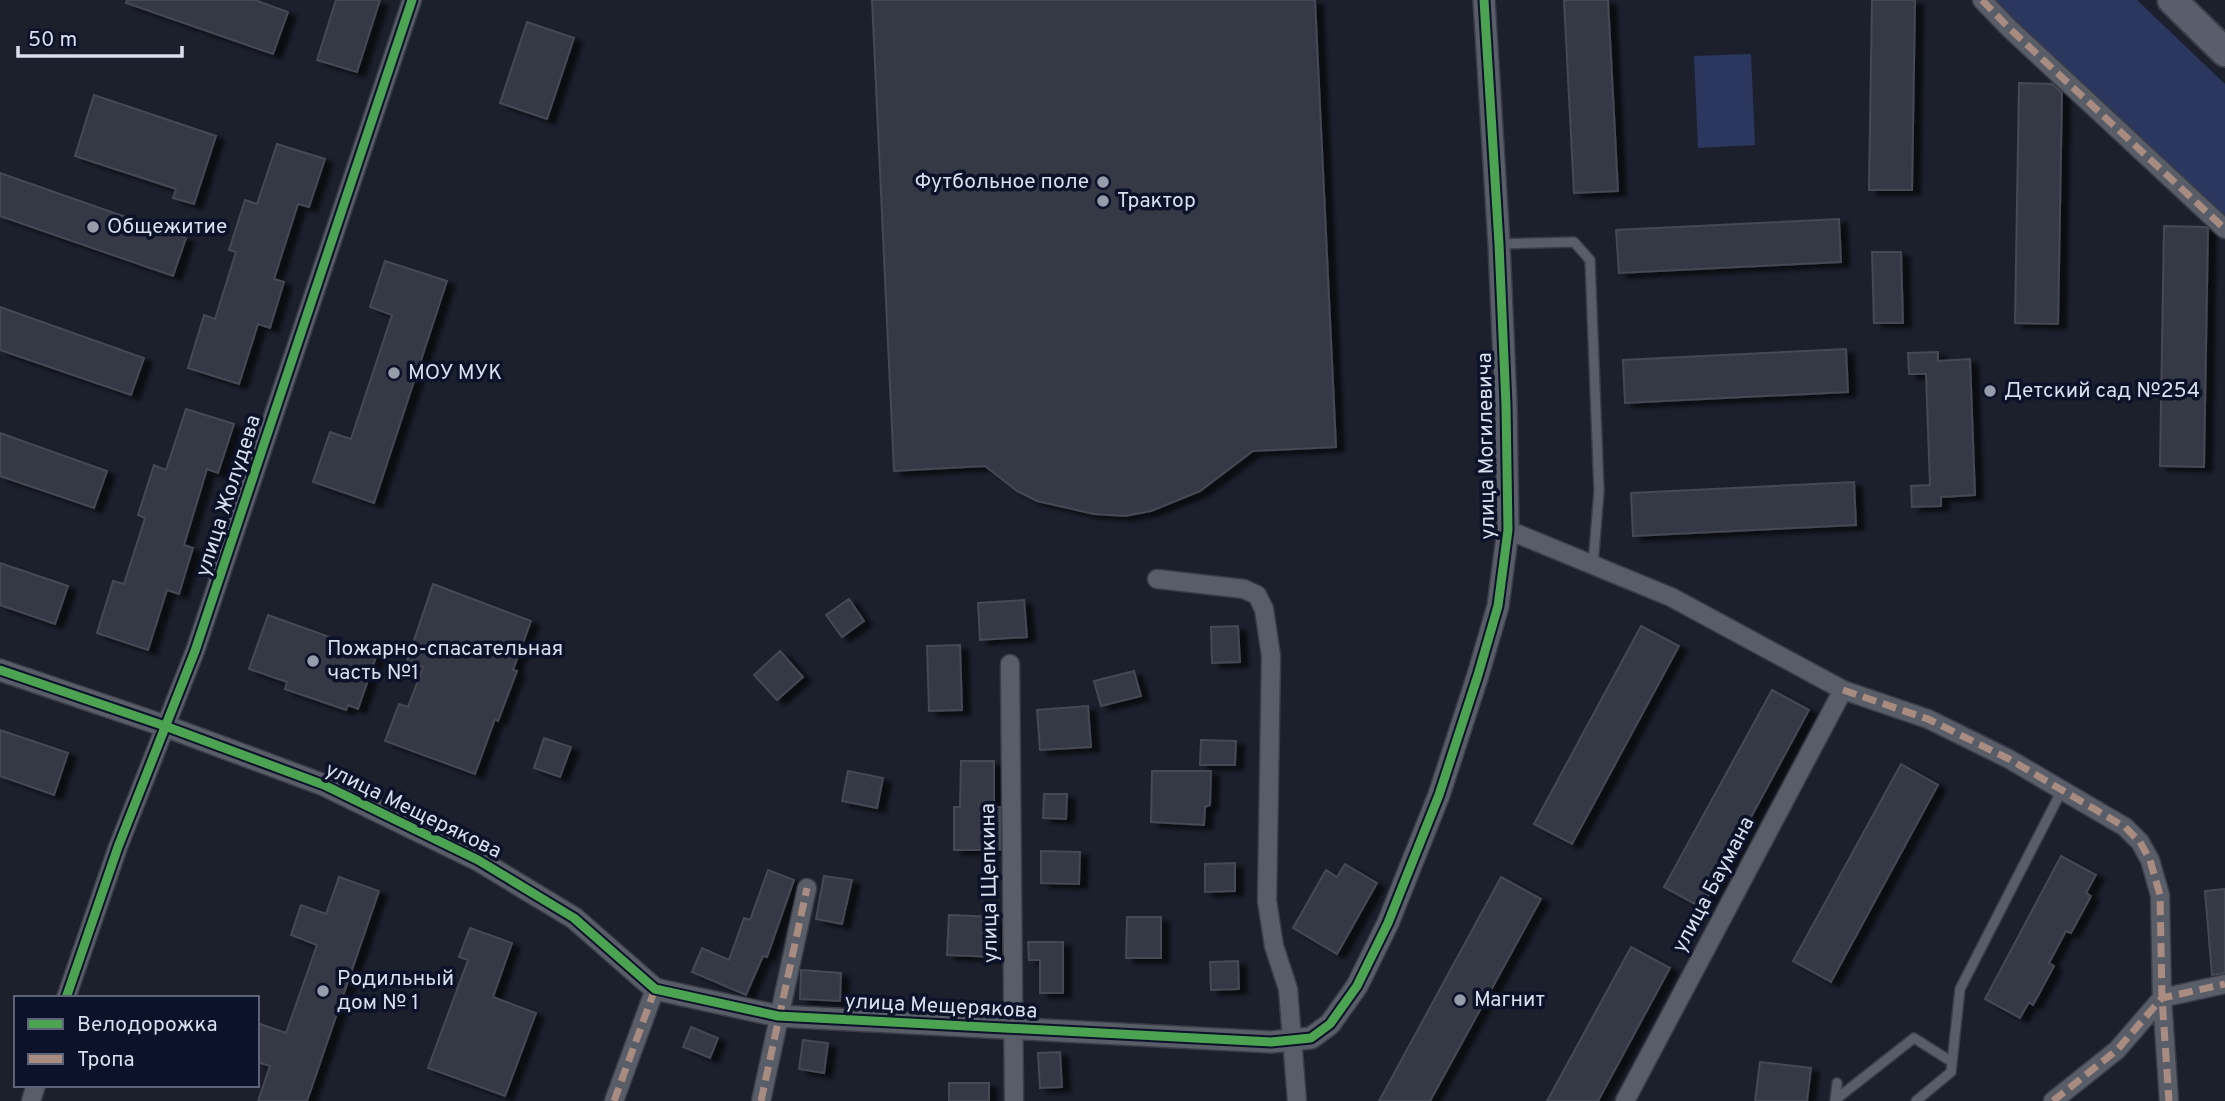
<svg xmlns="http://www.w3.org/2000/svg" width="2225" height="1101" viewBox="0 0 2225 1101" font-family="Overpass,sans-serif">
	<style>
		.green { fill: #2c3760 }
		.building { fill: #363944; stroke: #454853; stroke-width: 2; filter: url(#shadow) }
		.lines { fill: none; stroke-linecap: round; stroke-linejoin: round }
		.service-casing { stroke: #3a3d48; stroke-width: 12 }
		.minor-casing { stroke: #3a3d48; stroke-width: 21 }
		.tertiary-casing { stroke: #3a3d48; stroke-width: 24 }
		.trunk-casing { stroke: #3a3d48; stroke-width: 32 }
		.service { stroke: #595d68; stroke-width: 9 }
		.minor { stroke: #595d68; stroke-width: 18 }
		.tertiary { stroke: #595d68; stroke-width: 21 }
		.trunk { stroke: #595e6c; stroke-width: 28 }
		.quiet { stroke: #a88b81; stroke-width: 7; stroke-dasharray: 14 7; stroke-linecap: butt }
		.cycleway-casing { stroke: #0c1229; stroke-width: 13 }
		.cycleway { stroke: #4ca352; stroke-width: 9 }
		.poi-dot { fill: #979cab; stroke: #0c1229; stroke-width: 2.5 }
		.labels { text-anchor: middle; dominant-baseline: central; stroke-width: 7; stroke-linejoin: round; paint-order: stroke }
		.poi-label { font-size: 21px; fill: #d9dfef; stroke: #0c1229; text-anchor: start }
		.street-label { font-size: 21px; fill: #d9dfef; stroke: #0c1229 }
	</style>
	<defs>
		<filter id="shadow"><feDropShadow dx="8" dy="4.5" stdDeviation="2" flood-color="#0009"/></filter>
	</defs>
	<rect width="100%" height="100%" fill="#1c202c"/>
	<path class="green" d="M 1991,0 L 2137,0 L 2225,84 L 2225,220 Z
		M 1751,54 L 1755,145 L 1698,148 L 1694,56 Z"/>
	<path class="building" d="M 127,0 L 255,0 L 288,12 L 273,54 L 126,3 Z
		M 336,0 L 380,0 L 357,72 L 317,60 Z
		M 872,0 L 1315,0 L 1336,447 L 1253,451 L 1200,491 L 1151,511 L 1125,516 L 1094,514 L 1037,501 L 1017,491 L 985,466 L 894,471 Z
		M 1564,0 L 1608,0 L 1618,191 L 1574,193 Z
		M 1872,0 L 1915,0 L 1912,190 L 1869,190 Z
		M 527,22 L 574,38 L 547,119 L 500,103 Z
		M 2019,83 L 2052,84 L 2062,93 L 2058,324 L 2015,323 Z
		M 94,95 L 216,136 L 194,204 L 173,198 L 176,189 L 75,156 Z
		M 277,144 L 325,159 L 309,207 L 298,204 L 274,279 L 284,282 L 270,328 L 258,324 L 239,384 L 188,368 L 204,315 L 215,319 L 236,252 L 229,250 L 245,200 L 257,204 Z
		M 0,173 L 186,238 L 173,276 L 0,216 Z
		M 1839,219 L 1841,262 L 1619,273 L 1616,230 Z
		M 2164,226 L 2206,227 L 2208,228 L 2204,467 L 2160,466 Z
		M 1872,252 L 1901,252 L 1903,323 L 1874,323 Z
		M 385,261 L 447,281 L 374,503 L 313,482 L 330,432 L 351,439 L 392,315 L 370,307 Z
		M 0,307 L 144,358 L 131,395 L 0,350 Z
		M 1846,349 L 1848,392 L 1625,403 L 1623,360 Z
		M 1938,352 L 1938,361 L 1970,359 L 1975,495 L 1941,497 L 1941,506 L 1912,507 L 1911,486 L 1930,485 L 1926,374 L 1909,374 L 1908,353 Z
		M 186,409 L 234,424 L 218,473 L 207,469 L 184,545 L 193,548 L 179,594 L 167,590 L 148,650 L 97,633 L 113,581 L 124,584 L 145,518 L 138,515 L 154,465 L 166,470 Z
		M 0,433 L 107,471 L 94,508 L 0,476 Z
		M 1854,482 L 1856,525 L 1633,536 L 1631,493 Z
		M 0,563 L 68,586 L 55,624 L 0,605 Z
		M 433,584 L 531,621 L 513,670 L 517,671 L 498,721 L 495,719 L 475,774 L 385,741 L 399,704 L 408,707 L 423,667 L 407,661 Z
		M 849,599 L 864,621 L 842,637 L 826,615 Z
		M 1024,600 L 1027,637 L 980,640 L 978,603 Z
		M 268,615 L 377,654 L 358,709 L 348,705 L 346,710 L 285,689 L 287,682 L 249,669 Z
		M 1238,626 L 1240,662 L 1212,663 L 1211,627 Z
		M 1641,626 L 1679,646 L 1572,844 L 1534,824 Z
		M 960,645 L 962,710 L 929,711 L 927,646 Z
		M 780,651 L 803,677 L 777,700 L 754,675 Z
		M 1134,671 L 1141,696 L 1101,706 L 1094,681 Z
		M 1772,690 L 1809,710 L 1702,908 L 1664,887 Z
		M 1088,706 L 1091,747 L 1040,750 L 1037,710 Z
		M 0,730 L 68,753 L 54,795 L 0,776 Z
		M 544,738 L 571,747 L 560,777 L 534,768 Z
		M 1201,740 L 1236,741 L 1235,765 L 1200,765 Z
		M 961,761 L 994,761 L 994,807 L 1000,807 L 1000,850 L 954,850 L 954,807 L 960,807 Z
		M 1901,764 L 1938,785 L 1831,982 L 1793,961 Z
		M 848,771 L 883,778 L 877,808 L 842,801 Z
		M 1152,771 L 1211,771 L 1210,805 L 1205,807 L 1204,825 L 1151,822 Z
		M 1044,794 L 1067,794 L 1066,819 L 1043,818 Z
		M 1041,851 L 1080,852 L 1079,884 L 1041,883 Z
		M 2061,856 L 2096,875 L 2086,893 L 2091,896 L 2071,933 L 2066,931 L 2049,963 L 2054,966 L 2033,1005 L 2029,1002 L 2020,1018 L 1985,999 Z
		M 1235,863 L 1235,891 L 1205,892 L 1205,864 Z
		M 1345,864 L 1377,883 L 1337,954 L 1293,928 L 1326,870 L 1337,877 Z
		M 768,870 L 794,880 L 767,957 L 763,956 L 746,995 L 692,972 L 702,948 L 729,960 L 744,918 L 750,920 Z
		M 824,876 L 852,880 L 842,924 L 816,919 Z
		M 339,877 L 379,891 L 307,1101 L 258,1101 L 270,1066 L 257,1062 L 257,1023 L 286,1033 L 317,945 L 291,935 L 301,905 L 326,914 Z
		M 1501,877 L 1541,899 L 1430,1101 L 1379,1101 Z
		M 2225,889 L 2225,973 L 2212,975 L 2205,891 Z
		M 949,915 L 998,917 L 996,957 L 947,955 Z
		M 1127,917 L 1161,917 L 1161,958 L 1126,958 Z
		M 470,928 L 512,943 L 493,997 L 536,1013 L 505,1096 L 428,1068 L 468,960 L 459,957 Z
		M 1028,942 L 1063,942 L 1063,993 L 1040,993 L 1040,960 L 1029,960 Z
		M 1631,947 L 1670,968 L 1598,1101 L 1547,1101 Z
		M 1238,961 L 1239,989 L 1211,990 L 1210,962 Z
		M 801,970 L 841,973 L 840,1001 L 800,999 Z
		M 691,1027 L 718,1038 L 710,1058 L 683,1047 Z
		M 803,1040 L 828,1043 L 824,1073 L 799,1069 Z
		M 1060,1052 L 1062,1087 L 1040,1088 L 1038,1053 Z
		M 1760,1062 L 1811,1068 L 1807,1101 L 1755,1101 Z
		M 949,1083 L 989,1083 L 989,1101 L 949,1101 Z"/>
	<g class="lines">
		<g class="service-casing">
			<path id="service" d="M 1499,244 L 1574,242 L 1590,260 L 1599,491 L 1593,565
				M 1835,1100 L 1914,1038 L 1952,1062
				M 1835,1101 L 1837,1083
				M 1916,1101 L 1951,1072 L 1960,989 L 2062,790"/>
		</g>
		<g class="minor-casing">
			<path id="minor" d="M 1982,0 L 2009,28 L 2225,229
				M 1508,530 L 1671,597 L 1843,690 L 1928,719 L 2009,759 L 2125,827 L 2140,842 L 2150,860 L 2160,895 L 2162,998 L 2169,1101
				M 1157,579 L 1244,589 L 1257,595 L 1264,609 L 1271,656 L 1267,901 L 1274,946 L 1288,989 L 1297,1101
				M 1010,664 L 1014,1101
				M 66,998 L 118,847 L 195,651 L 412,0
				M 31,1101 L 36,1085
				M 614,1101 L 655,989
				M 761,1101 L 807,888
				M 1625,1101 L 1843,690
				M 2053,1101 L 2117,1050 L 2162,998 L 2225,984"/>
		</g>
		<g class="tertiary-casing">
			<path id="tertiary" d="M 0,670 L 165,726 L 324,785 L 478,860 L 574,918 L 655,989 L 778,1016 L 1271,1042 L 1311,1038 L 1330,1024 L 1357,986 L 1388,923 L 1439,795 L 1478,675 L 1498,606 L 1508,530 L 1506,405 L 1499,244 L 1484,0"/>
		</g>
		<g class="trunk-casing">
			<path id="trunk" d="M 2172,0 L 2225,52"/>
		</g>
		<use href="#service" class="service"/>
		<use href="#minor" class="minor"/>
		<use href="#tertiary" class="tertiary"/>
		<use href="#trunk" class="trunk"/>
		<path class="quiet" d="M 1982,0 L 2009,28 L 2225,229
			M 1843,690 L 1928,719 L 2009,759 L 2125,827 L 2140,842 L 2150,860 L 2160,895 L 2162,998 L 2169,1101
			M 614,1101 L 655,989
			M 761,1101 L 807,888
			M 2053,1101 L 2117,1050 L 2162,998 L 2225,984"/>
		<g class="cycleway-casing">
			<path id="cycleway" d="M 0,670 L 165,726 L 324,785 L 478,860 L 574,918 L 655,989 L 778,1016 L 1271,1042 L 1311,1038 L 1330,1024 L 1357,986 L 1388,923 L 1439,795 L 1478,675 L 1498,606 L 1508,530 L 1506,405 L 1499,244 L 1484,0
				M 66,998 L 118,847 L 195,651 L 412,0"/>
		</g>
		<use href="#cycleway" class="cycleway"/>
	</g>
	<g class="poi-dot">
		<circle cx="1103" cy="182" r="7"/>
		<circle cx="1103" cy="201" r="7"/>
		<circle cx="93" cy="227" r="7"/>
		<circle cx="394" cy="373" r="7"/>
		<circle cx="1990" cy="391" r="7"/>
		<circle cx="313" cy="661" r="7"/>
		<circle cx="323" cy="991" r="7"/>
		<circle cx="1460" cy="1000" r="7"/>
	</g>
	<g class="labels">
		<g class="poi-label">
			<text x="1089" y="182" text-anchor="end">Футбольное поле</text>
			<text x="1117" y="201">Трактор</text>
			<text x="107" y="227">Общежитие</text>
			<text x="408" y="373">МОУ МУК</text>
			<text x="2004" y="391">Детский сад №254</text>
			<text x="327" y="649">Пожарно-спасательная<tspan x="327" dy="24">часть №1</tspan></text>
			<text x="337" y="979">Родильный<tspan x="337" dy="24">дом № 1</tspan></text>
			<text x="1474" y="1000">Магнит</text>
		</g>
		<g class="street-label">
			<text transform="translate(1487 446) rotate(-91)">улица Могилевича</text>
			<text transform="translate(229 496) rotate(-72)">улица Жолудева</text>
			<text transform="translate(413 811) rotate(26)">улица Мещерякова</text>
			<text transform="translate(990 883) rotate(-91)">улица Щепкина</text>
			<text transform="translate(1714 885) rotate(-62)">улица Баумана</text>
			<text transform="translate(941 1007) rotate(3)">улица Мещерякова</text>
		</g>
	</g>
	<rect x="14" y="996" width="245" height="91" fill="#0c1229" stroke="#5e6478" stroke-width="2"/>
	<rect x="28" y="1019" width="35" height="10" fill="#4ca352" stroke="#5e6478" stroke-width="2"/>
	<text x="77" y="1031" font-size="21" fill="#d9dfef">Велодорожка</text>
	<rect x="28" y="1054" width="35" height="10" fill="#a88b81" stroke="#5e6478" stroke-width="2"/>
	<text x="77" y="1066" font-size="21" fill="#d9dfef">Тропа</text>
	<path d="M18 46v10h164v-10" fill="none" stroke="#d9dfef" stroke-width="3.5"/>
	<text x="28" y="46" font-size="21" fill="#d9dfef" stroke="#0c1229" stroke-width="5" paint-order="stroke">50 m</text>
</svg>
